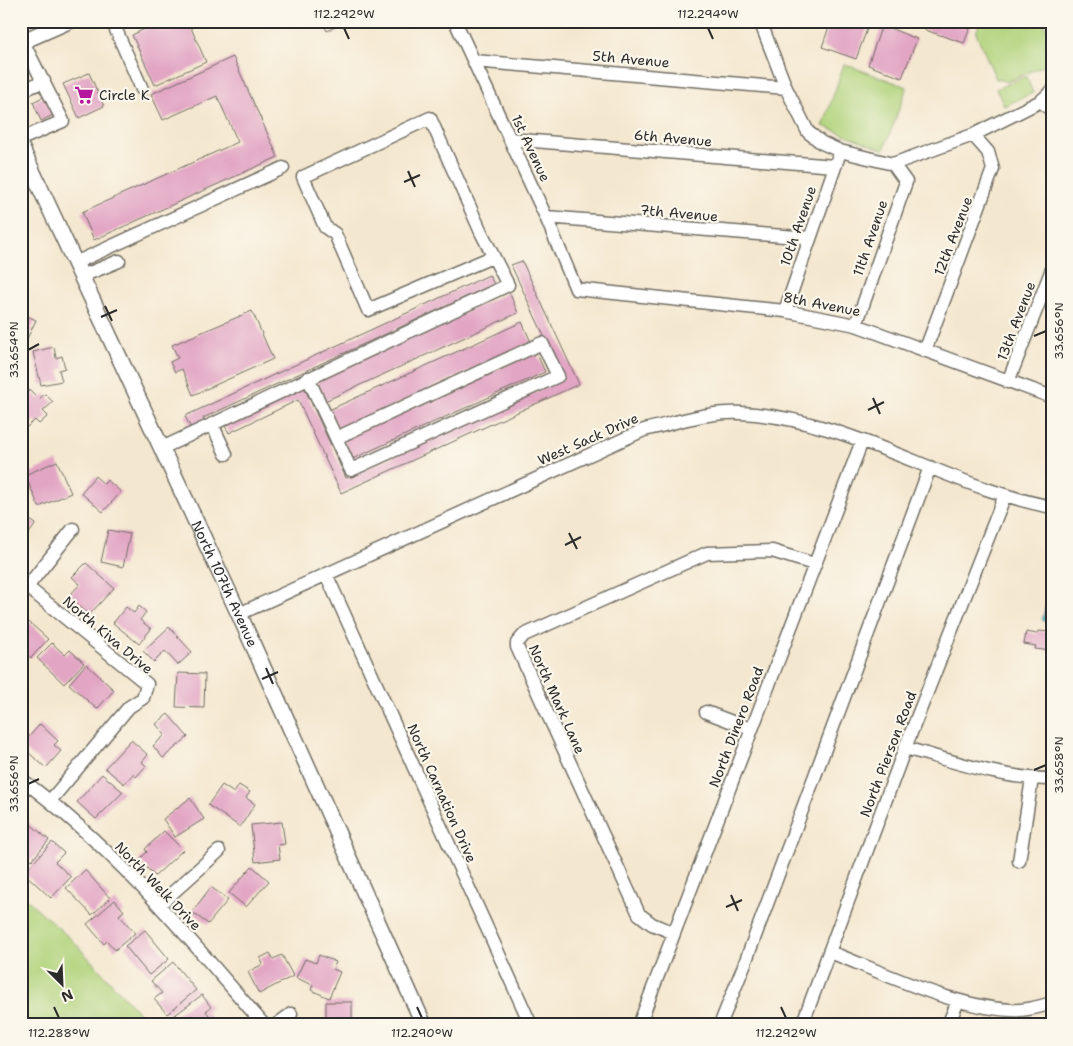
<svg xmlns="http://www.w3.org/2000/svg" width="1073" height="1046" viewBox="0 0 1073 1046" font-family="'Shantell Sans',sans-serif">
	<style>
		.green { fill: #b1d37b; stroke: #6e7f53 }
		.water { fill: #44aec3; stroke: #386c77 }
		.building { fill: #e2a5c4 }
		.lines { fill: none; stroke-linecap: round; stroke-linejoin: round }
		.minor-casing { stroke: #716d64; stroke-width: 15 }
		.major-casing { stroke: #716d64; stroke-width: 18 }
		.minor { stroke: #fff; stroke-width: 12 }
		.major { stroke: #fff; stroke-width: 15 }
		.ticks { fill: none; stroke: #2b2b2b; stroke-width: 2 }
		.labels { text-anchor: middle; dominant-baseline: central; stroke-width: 4.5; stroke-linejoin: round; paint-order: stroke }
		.street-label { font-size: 14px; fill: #2b2b2b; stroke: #fbf7ec }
		.poi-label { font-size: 14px; fill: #2b2b2b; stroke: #fbf7ec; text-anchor: start }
		.neatline { fill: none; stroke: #2b2b2b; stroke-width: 2 }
		.ticks-label { font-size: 12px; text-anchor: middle; fill: #2b2b2b }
	</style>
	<rect width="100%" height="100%" fill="#fbf7ec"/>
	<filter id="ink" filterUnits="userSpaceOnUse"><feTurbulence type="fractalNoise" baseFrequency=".02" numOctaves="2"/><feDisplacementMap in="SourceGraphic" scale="10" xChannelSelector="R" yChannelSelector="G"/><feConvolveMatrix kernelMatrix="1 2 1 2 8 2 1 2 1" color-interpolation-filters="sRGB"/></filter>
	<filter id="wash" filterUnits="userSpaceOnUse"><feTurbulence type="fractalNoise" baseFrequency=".0096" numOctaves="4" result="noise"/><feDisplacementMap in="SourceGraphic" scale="20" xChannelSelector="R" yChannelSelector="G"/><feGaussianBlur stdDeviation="1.12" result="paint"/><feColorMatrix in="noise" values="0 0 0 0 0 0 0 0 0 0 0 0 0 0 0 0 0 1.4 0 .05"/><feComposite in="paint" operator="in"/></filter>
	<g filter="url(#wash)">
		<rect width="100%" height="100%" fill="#f4e7cf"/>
		<path class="green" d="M 985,21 L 1043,21 L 1052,40 L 1052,62 L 1007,82 L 996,79 L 976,33 L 979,24 Z
			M 844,64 L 907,87 L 884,150 L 823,126 Z
			M 1026,76 L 1033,93 L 1004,106 L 996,89 Z
			M 21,894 L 73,941 L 150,1025 L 21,1025 Z"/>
		<path class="water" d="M 1049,594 L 1052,594 L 1051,626 L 1042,620 Z"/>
		<g id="blocks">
			<path class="building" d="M 161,21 L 188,21 L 206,62 L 155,85 L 132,35 Z
				M 322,21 L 348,21 L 327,31 Z
				M 831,21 L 870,21 L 856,59 L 822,47 Z
				M 928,21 L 973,21 L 964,43 L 925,30 Z
				M 882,25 L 917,39 L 902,78 L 868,65 Z
				M 233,57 L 278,157 L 94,240 L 82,212 L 238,142 L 217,96 L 163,120 L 151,94 Z
				M 89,73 L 104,106 L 79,118 L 63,84 Z
				M 45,96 L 53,115 L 41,121 L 33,102 Z
				M 522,261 L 579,384 L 341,493 L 298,400 L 229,433 L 224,424 L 304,387 L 346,478 L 564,379 L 511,265 Z
				M 489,275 L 494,284 L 203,418 L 205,423 L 191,429 L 185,416 Z
				M 509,292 L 518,313 L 325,401 L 316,380 Z
				M 252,311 L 273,359 L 193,395 L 182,369 L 175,372 L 170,362 L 178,358 L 172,345 Z
				M 21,313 L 36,320 L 24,345 L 21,343 Z
				M 522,322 L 531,342 L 339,431 L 329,410 Z
				M 54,347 L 56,358 L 62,356 L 65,368 L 59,370 L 62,381 L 41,385 L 33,352 Z
				M 536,352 L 545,372 L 352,459 L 343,439 Z
				M 30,390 L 39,399 L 45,394 L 53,402 L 43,411 L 48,416 L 39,424 L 35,420 L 21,432 L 21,398 Z
				M 57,461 L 71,493 L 39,507 L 25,475 Z
				M 95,476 L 104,484 L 107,480 L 121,492 L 103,512 L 81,493 Z
				M 21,514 L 36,524 L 21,544 Z
				M 108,530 L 130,534 L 123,567 L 101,562 Z
				M 86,563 L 114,588 L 89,615 L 69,596 L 80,584 L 72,577 Z
				M 139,606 L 146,612 L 140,620 L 151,629 L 139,644 L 113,623 L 126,607 L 134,613 Z
				M 21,615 L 48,639 L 31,658 L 21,650 Z
				M 169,627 L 192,652 L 178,665 L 165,651 L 154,662 L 143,651 Z
				M 1038,631 L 1052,632 L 1052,651 L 1035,649 L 1036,646 L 1024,644 L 1026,632 L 1037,634 Z
				M 52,643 L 65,655 L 70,650 L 84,663 L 64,684 L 37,658 Z
				M 86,664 L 114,690 L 97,709 L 69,684 Z
				M 178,673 L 205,674 L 204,708 L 176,707 Z
				M 168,714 L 188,737 L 163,758 L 153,746 L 165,735 L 156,724 Z
				M 21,720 L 26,724 L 21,730 Z
				M 40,724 L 58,741 L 54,745 L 61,751 L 46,768 L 21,746 Z
				M 131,740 L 148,755 L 142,762 L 146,766 L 136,777 L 133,774 L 124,784 L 105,768 Z
				M 102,774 L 123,792 L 96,819 L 77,802 Z
				M 222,785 L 234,793 L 239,785 L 250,792 L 246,798 L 255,804 L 240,827 L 208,805 Z
				M 190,798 L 204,819 L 175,837 L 163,819 Z
				M 21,816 L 49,840 L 32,860 L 21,851 Z
				M 282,822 L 285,844 L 278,845 L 280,859 L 255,862 L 251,825 Z
				M 164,831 L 183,850 L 155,876 L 139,860 L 147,852 L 145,849 Z
				M 52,842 L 64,853 L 55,862 L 71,877 L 51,898 L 24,873 Z
				M 252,866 L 269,881 L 246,907 L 229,893 Z
				M 85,870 L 110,898 L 92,915 L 66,888 Z
				M 211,887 L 228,900 L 208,924 L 192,912 Z
				M 115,900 L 124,911 L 119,915 L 135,933 L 115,950 L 107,941 L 104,944 L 87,924 Z
				M 145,930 L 169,959 L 149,975 L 125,946 Z
				M 270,953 L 273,959 L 282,955 L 293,976 L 259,994 L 248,972 L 263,964 L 260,958 Z
				M 319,955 L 336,962 L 333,969 L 340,972 L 329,998 L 311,990 L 313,985 L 296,978 L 305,959 L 316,963 Z
				M 173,962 L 196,990 L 167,1014 L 154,999 L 162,993 L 151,981 Z
				M 202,995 L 211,1007 L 206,1011 L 216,1025 L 176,1025 L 171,1018 Z
				M 326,1002 L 352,1002 L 352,1025 L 326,1025 Z"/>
		</g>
	</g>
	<g filter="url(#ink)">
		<use href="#blocks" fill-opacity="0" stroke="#716d64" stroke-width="1"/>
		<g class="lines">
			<g class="minor-casing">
				<path id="minor" d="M 112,21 L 142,89
					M 455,21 L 546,217 L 576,289 L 785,311 L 856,325 L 1052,397
					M 760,21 L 786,88 L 808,132 L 822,143 L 840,151 L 893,164 L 973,135 L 1041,101 L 1052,91
					M 474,61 L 786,88
					M 21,91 L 44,81
					M 1041,101 L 1052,111
					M 21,139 L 63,121 L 23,42
					M 510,139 L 834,166
					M 546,217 L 809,238
					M 75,263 L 283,168
					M 82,276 L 119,261
					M 785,311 L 838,158
					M 856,325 L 906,182 L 893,164
					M 925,351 L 993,169 L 988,152 L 973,135
					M 308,378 L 351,470 L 558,376 L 542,343 L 336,438
					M 1008,382 L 1052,269
					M 212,424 L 226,454
					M 162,448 L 508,285 L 481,232 L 430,118 L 303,177 L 325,227 L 335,234 L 368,310 L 492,257
					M 326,574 L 531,1025
					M 21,582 L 147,684 L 143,698 L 129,707 L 50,801
					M 27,587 L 73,529
					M 239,614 L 644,430 C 674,423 709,411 741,413 C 851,418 945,487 1052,507
					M 706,712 L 751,729
					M 905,748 C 953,761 1002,779 1052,779
					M 21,779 C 114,847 189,938 264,1025
					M 1019,861 L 1032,779
					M 159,905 L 219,851
					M 674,933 L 652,924 L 639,914 L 517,647 L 517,643 L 524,635 L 707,553 L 772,551 L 814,564
					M 830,952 C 884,973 953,1007 1011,1010 C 1025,1011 1038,1007 1052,1003
					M 276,1025 L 291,1014
					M 639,1025 L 862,441
					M 720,1025 L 745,963 L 930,467
					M 802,1025 L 905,748 L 1005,495
					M 948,1025 L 958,1001"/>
			</g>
			<g class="major-casing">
				<g id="major">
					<path d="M 21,42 L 69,21"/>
					<path id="s1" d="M 21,147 L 239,614 L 424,1025"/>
				</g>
			</g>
			<use href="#minor" class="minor"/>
			<use href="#major" class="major"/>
		</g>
	</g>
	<path class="ticks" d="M 344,28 L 349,39M 708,28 L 713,39M 408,171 L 415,187M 404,182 L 420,175M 105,306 L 112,321M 101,317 L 117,310M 1034,336 L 1046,331M 28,350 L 39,344M 873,398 L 880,414M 868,410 L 884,402M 569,533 L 577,549M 565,545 L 581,537M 266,668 L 273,684M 262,679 L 278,672M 1034,770 L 1046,765M 28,784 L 39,779M 731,895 L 738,911M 726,907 L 742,900M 54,1007 L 59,1018M 417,1007 L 422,1018M 781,1007 L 786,1018"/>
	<defs>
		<g id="supermarket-bare" transform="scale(1.5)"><path d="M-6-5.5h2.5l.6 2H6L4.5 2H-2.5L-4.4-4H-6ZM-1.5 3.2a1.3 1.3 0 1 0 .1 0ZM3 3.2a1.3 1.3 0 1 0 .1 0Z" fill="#b5179e" stroke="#fbf7ec" stroke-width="2.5" paint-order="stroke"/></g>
	</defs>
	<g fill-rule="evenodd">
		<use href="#supermarket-bare" x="84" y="95"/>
	</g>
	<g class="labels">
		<g class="street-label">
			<text transform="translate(631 59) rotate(5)">5th Avenue</text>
			<text transform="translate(673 138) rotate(5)">6th Avenue</text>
			<text transform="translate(531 148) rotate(65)">1st Avenue</text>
			<text transform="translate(679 213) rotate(5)">7th Avenue</text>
			<text transform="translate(798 226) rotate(-71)">10th Avenue</text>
			<text transform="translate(953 236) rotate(-69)">12th Avenue</text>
			<text transform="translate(870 238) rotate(-71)">11th Avenue</text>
			<text transform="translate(822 304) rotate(11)">8th Avenue</text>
			<text transform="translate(1016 321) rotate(-69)">13th Avenue</text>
			<text transform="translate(588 439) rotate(-24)">West Sack Drive</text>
			<text stroke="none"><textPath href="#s1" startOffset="482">North 107th Avenue</textPath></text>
			<text transform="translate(108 635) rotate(40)">North Kiva Drive</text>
			<text transform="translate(557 699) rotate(66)">North Mark Lane</text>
			<text transform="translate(736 727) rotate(-69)">North Dinero Road</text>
			<text transform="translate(888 754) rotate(-69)">North Pierson Road</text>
			<text transform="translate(442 793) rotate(66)">North Carnation Drive</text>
			<text transform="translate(158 886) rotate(46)">North Welk Drive</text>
		</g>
		<g class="poi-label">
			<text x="99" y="95">Circle K</text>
		</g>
	</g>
	<rect width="1073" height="1046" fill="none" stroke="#fbf7ec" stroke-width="55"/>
	<g transform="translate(62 984) rotate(156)" stroke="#fbf7ec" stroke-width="4" paint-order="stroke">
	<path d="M0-4L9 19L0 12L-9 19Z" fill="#2b2b2b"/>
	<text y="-8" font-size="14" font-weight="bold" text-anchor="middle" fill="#2b2b2b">N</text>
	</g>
	<rect x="28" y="28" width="1018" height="990" class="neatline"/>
	<g class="ticks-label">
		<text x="344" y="18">112.292°W</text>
		<text x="708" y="18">112.294°W</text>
		<text transform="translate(1059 331) rotate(-90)" y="4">33.656°N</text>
		<text transform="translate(14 350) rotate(-90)" y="4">33.654°N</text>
		<text transform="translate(1059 765) rotate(-90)" y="4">33.658°N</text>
		<text transform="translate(14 784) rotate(-90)" y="4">33.656°N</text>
		<text x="59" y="1037">112.288°W</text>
		<text x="422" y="1037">112.290°W</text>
		<text x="786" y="1037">112.292°W</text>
	</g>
</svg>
